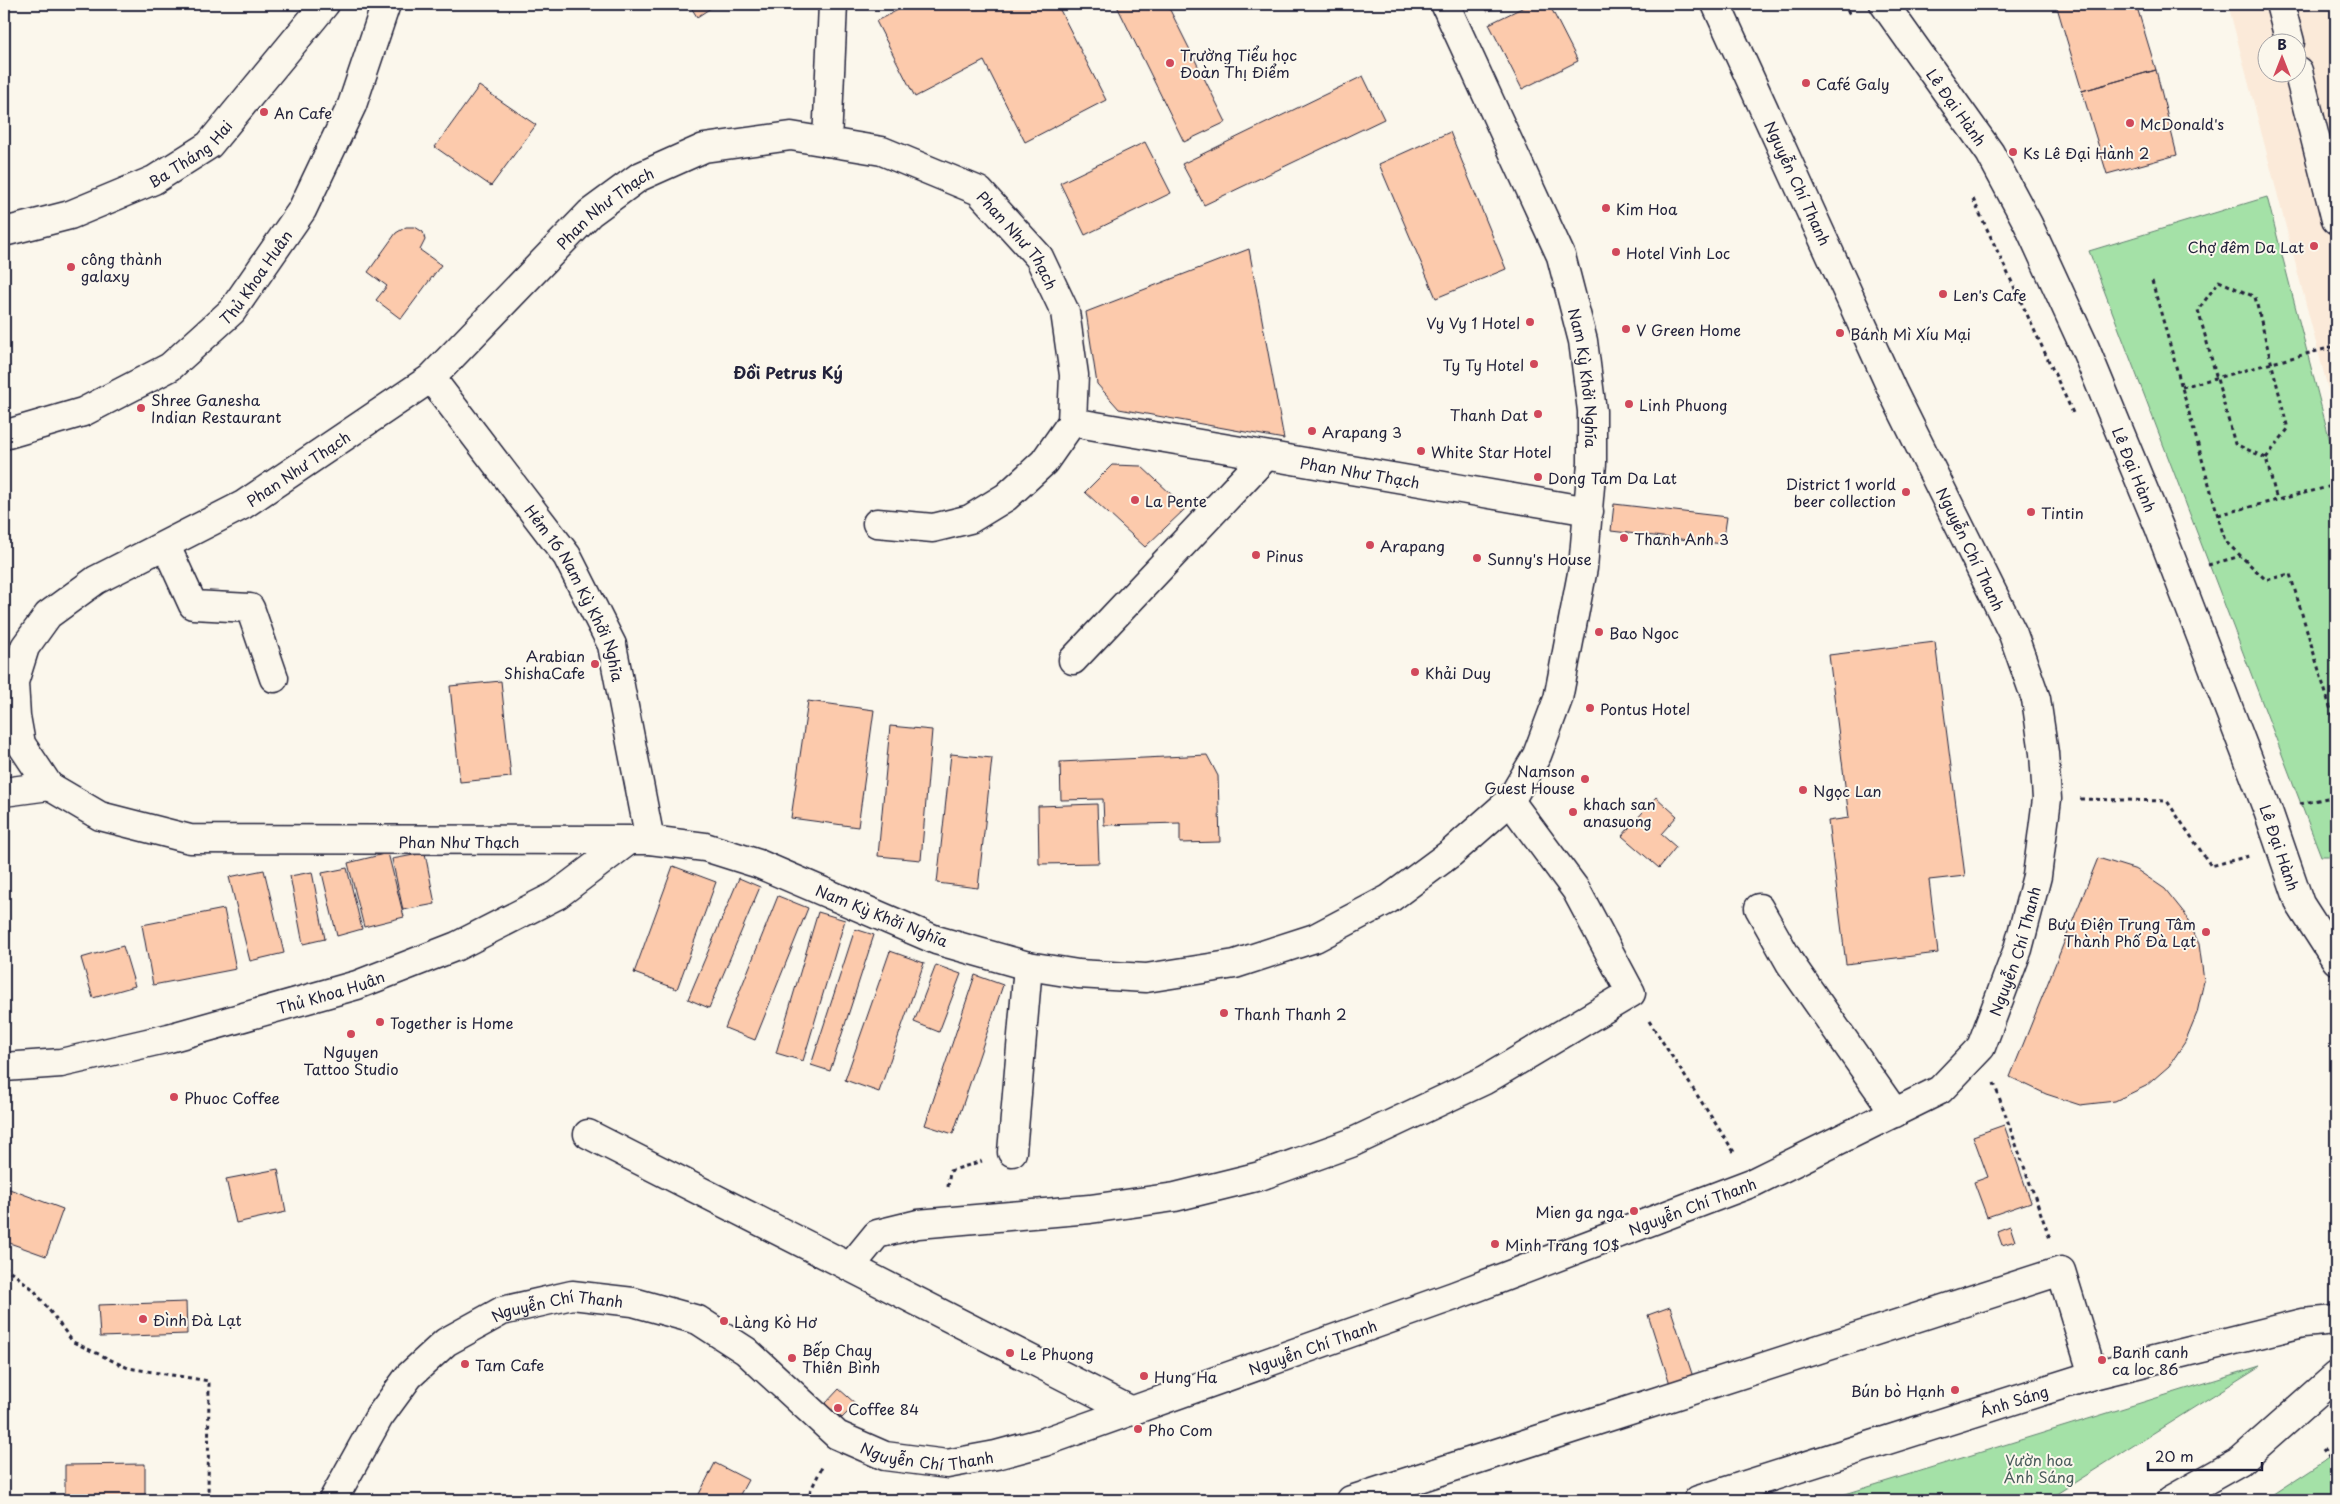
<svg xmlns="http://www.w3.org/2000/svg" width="2340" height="1504" viewBox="0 0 2340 1504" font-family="'Playpen Sans',sans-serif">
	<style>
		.built { fill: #fbead9; fill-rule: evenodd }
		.green { fill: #a4e1a7; stroke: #638271 }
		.building { fill: #fccaac; stroke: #22223b }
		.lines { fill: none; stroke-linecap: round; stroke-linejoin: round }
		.minor-casing { stroke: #22223b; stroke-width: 31 }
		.major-casing { stroke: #22223b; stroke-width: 31 }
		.path { stroke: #22223b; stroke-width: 3; stroke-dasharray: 4 4; stroke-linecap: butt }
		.minor { stroke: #fbf7ec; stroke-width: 28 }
		.major { stroke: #fbf7ec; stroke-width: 28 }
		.poi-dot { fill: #d1495b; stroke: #fbf7ec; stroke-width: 2 }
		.labels { text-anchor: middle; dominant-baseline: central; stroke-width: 4; stroke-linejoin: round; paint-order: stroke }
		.poi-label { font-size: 15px; fill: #22223b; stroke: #fbf7ec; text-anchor: start }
		.street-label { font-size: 15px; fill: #22223b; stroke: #fbf7ec }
		.park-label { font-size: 15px; fill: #495b5b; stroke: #fbf7ec }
		.neighbourhood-label { font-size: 16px; font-weight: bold; fill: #22223b; stroke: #fbf7ec }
	</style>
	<rect width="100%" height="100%" fill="#fbf7ec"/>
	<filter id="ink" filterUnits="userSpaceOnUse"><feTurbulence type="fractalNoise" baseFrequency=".02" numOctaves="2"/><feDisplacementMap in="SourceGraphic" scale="10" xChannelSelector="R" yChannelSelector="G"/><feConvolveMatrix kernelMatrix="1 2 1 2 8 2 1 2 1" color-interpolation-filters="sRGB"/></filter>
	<g filter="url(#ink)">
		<path class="built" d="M 2228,4 L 2336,4 L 2336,420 ZM 2268,42 L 2298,42 L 2298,72 L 2268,72 Z"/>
		<path class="green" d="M 2267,197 L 2336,464 L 2336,856 L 2321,856 L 2089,251 Z
			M 2260,1366 L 2047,1500 L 1826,1500 Z
			M 2336,1453 L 2336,1500 L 2264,1500 Z"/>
		<path class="building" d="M 689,4 L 717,4 L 697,17 Z
			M 910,4 L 1057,4 L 1106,100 L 1025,142 L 984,61 L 915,97 L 876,21 Z
			M 1116,4 L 1167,4 L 1226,122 L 1184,142 Z
			M 1483,4 L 1502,4 L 1487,11 Z
			M 1530,4 L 1549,4 L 1578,61 L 1522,89 L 1489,24 Z
			M 2056,4 L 2136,4 L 2156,70 L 2082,91 Z
			M 2156,70 L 2177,155 L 2107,174 L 2082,91 Z
			M 1363,76 L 1384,119 L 1204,205 L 1182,164 Z
			M 479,86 L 536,125 L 491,186 L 435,147 Z
			M 1450,132 L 1506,269 L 1436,298 L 1379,164 Z
			M 1145,142 L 1171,193 L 1085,235 L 1060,183 Z
			M 406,227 L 415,227 L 423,232 L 425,240 L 420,250 L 441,265 L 401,319 L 376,300 L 387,286 L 368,272 L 396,233 Z
			M 1249,249 L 1284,439 L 1119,409 L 1097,384 L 1086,312 Z
			M 1112,465 L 1141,466 L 1186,508 L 1145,547 L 1085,492 Z
			M 1614,504 L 1727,517 L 1723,544 L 1611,531 Z
			M 1935,642 L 1965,876 L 1929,880 L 1938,953 L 1846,964 L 1828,821 L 1849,818 L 1829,655 Z
			M 501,681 L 511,777 L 460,782 L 450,686 Z
			M 808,701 L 874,710 L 858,827 L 791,818 Z
			M 890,726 L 932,730 L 921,860 L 878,856 Z
			M 951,754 L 992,758 L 978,888 L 937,883 Z
			M 1207,755 L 1218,776 L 1220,842 L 1180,843 L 1180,823 L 1104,825 L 1103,799 L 1061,800 L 1060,762 Z
			M 1656,797 L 1677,816 L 1661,834 L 1676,847 L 1659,868 L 1622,836 Z
			M 1097,804 L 1099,863 L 1039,864 L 1038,806 Z
			M 388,853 L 404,917 L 364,927 L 348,863 Z
			M 425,853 L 435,904 L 403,910 L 392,859 Z
			M 2098,858 L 2137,870 L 2165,889 L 2185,914 L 2199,944 L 2204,981 L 2197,1013 L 2185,1042 L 2169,1066 L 2146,1086 L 2115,1101 L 2080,1105 L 2046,1094 L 2010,1077 Z
			M 673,866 L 716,882 L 677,989 L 634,973 Z
			M 347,868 L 362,929 L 337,936 L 322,873 Z
			M 264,870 L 284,953 L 250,961 L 229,877 Z
			M 312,872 L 325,939 L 303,944 L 290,876 Z
			M 739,878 L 760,887 L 709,1008 L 688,999 Z
			M 778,896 L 808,908 L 755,1040 L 725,1028 Z
			M 224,909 L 236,969 L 153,985 L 142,925 Z
			M 818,912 L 845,920 L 803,1061 L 776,1053 Z
			M 855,929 L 874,935 L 830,1071 L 811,1065 Z
			M 123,946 L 135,986 L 93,998 L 81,958 Z
			M 890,951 L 924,963 L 879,1092 L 845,1080 Z
			M 936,965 L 961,974 L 939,1032 L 914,1022 Z
			M 975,975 L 1003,985 L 953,1134 L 925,1125 Z
			M 2004,1125 L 2031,1202 L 1987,1217 L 1974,1182 L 1988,1177 L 1973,1136 Z
			M 278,1169 L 286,1212 L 236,1223 L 226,1179 Z
			M 4,1187 L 63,1209 L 46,1256 L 4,1241 Z
			M 2010,1226 L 2015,1241 L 2002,1245 L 1997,1231 Z
			M 186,1302 L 187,1334 L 100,1337 L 98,1305 Z
			M 1670,1307 L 1694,1380 L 1671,1387 L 1648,1315 Z
			M 839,1389 L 856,1404 L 842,1418 L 825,1404 Z
			M 715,1463 L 748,1480 L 737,1500 L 696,1500 Z
			M 145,1464 L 145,1500 L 65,1500 L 65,1465 Z"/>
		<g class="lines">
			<g class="minor-casing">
				<g id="minor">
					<path id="s1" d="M 1445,4 L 1561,256 L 1583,341 L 1592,411 L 1592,463 L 1583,568 L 1558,699 L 1537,755 L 1510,801 L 1451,853 L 1389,899 L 1315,938 L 1235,964 L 1146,978 L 1078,974 L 1028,966 L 936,940 L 759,864 L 705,847 L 650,840 L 190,839 L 100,816 L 49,786 L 21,744 L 16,716 L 14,682 L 25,647 L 48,615 L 96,580 L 243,505 L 431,378 L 590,213 L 639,177 L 704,148 L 791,136 L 882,151 L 979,191 L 1039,257 L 1065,312 L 1074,375 L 1072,422 L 1589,511"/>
					<path id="s2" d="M 1884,4 L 1990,153 L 2028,224 L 2085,348 L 2159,527 L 2268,811 L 2300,904 L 2336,960"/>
					<path d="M 2280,4 L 2290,42"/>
					<path d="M 2298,71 L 2336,220"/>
					<path d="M 827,142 L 833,4"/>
					<path id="s3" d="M 4,232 L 70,215 L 154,180 L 209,145 L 325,4"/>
					<path id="s4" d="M 431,378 L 567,556 L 612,645 L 650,840"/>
					<path id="s5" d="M 4,435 L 83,412 L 170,367 L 232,311 L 302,210 L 352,105 L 386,4"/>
					<path d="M 877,523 L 933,528 L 970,519 L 1006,497 L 1044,462 L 1072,422"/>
					<path d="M 166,546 L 193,605 L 250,608 L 274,678"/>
					<path d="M 1073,660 L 1266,456"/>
					<path d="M 4,792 L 49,786"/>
					<path d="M 1759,908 L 1790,963 L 1895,1113"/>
					<path id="s6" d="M 4,1067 L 61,1063 L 169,1038 L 357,985 L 457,946 L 557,895 L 628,841"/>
					<path d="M 588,1134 L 850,1267"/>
					<path d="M 1012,1152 L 1028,966"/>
					<path d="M 1132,1411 L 850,1267 L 877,1234 L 918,1224 L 1090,1209 L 1175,1197 L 1260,1176 L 1351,1143 L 1485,1080 L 1631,993 L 1576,890 L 1510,801"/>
					<path id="s7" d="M 333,1500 L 379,1417 L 409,1376 L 446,1342 L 502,1311 L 572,1295 L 633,1302 L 698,1320 L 746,1351 L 837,1435 L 885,1456 L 947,1464 L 996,1455 L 1044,1442 L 1454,1296 L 1754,1182 L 1940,1090 L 1981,1047 L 2018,949 L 2037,876 L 2047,799 L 2044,753 L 2036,699 L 2013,634 L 1893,392 L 1716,4"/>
					<path d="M 1351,1500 L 2061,1271 L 2093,1375"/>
					<path id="s8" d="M 1698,1500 L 2093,1375 L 2303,1323 L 2336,1320"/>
				</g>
			</g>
			<g class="major-casing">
				<path id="major" d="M 2171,1500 L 2240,1461 L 2336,1376"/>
			</g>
			<path class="path" d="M 1842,4 L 1851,15
				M 1973,199 L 2073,413
				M 2152,281 L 2225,541 L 2266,580 L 2290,574 L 2336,727
				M 2182,387 L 2336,346
				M 2266,458 L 2288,429 L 2255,297 L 2219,281 L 2198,310 L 2235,444 L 2266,458 L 2277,500
				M 2218,515 L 2336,485
				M 2208,565 L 2241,556
				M 2080,799 L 2167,801 L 2211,866 L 2249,856
				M 2300,804 L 2336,796
				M 1649,1021 L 1734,1152
				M 1994,1083 L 2050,1239
				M 948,1187 L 950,1171 L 982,1161
				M 4,1266 L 34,1290 L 73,1342 L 128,1368 L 209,1381 L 208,1500
				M 2323,1449 L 2336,1467
				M 806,1500 L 823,1465"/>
			<use href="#minor" class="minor"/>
			<use href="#major" class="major"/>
		</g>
	</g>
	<g class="poi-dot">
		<circle cx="1170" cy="63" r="5"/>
		<circle cx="1806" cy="83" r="5"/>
		<circle cx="264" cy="112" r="5"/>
		<circle cx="2130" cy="123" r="5"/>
		<circle cx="2013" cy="152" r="5"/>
		<circle cx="1606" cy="208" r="5"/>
		<circle cx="2314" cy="246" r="5"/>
		<circle cx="1616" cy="252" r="5"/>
		<circle cx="71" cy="267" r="5"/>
		<circle cx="1943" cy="294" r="5"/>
		<circle cx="1530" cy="322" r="5"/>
		<circle cx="1626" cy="329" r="5"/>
		<circle cx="1840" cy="333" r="5"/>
		<circle cx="1534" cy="364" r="5"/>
		<circle cx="1629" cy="404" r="5"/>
		<circle cx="141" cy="408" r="5"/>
		<circle cx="1538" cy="414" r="5"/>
		<circle cx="1312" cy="431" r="5"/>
		<circle cx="1421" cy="451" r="5"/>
		<circle cx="1538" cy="477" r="5"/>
		<circle cx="1906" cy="492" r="5"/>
		<circle cx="1135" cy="500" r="5"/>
		<circle cx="2031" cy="512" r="5"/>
		<circle cx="1624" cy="538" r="5"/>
		<circle cx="1370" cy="545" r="5"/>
		<circle cx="1256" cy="555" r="5"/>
		<circle cx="1477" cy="558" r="5"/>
		<circle cx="1599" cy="632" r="5"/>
		<circle cx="595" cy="664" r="5"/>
		<circle cx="1415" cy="672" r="5"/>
		<circle cx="1590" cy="708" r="5"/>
		<circle cx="1585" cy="779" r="5"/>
		<circle cx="1803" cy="790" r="5"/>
		<circle cx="1573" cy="812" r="5"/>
		<circle cx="2206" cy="932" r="5"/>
		<circle cx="1224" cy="1013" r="5"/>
		<circle cx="380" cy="1022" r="5"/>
		<circle cx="351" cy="1034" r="5"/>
		<circle cx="174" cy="1097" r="5"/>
		<circle cx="1634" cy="1211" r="5"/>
		<circle cx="1495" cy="1244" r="5"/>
		<circle cx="143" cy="1319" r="5"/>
		<circle cx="724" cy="1321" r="5"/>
		<circle cx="1010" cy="1353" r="5"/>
		<circle cx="792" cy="1358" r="5"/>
		<circle cx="2102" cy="1360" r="5"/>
		<circle cx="465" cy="1364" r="5"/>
		<circle cx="1144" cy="1376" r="5"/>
		<circle cx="1955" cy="1390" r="5"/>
		<circle cx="838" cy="1408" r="5"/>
		<circle cx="1138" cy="1429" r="5"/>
	</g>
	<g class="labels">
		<g class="poi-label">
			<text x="1180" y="54">Trường Tiểu học<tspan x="1180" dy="17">Đoàn Thị Điểm</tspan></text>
			<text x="1816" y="83">Café Galy</text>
			<text x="274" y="112">An Cafe</text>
			<text x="2140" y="123">McDonald's</text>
			<text x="2023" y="152">Ks Lê Đại Hành 2</text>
			<text x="1616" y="208">Kim Hoa</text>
			<text x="2304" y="246" text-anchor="end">Chợ đêm Da Lat</text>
			<text x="1626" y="252">Hotel Vinh Loc</text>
			<text x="81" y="258">công thành<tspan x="81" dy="17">galaxy</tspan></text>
			<text x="1953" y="294">Len's Cafe</text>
			<text x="1520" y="322" text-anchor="end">Vy Vy 1 Hotel</text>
			<text x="1636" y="329">V Green Home</text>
			<text x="1850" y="333">Bánh Mì Xíu Mại</text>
			<text x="1524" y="364" text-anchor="end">Ty Ty Hotel</text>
			<text x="151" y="399">Shree Ganesha<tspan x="151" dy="17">Indian Restaurant</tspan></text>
			<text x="1639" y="404">Linh Phuong</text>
			<text x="1528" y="414" text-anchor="end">Thanh Dat</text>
			<text x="1322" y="431">Arapang 3</text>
			<text x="1431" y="451">White Star Hotel</text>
			<text x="1548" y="477">Dong Tam Da Lat</text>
			<text x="1896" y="483" text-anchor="end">District 1 world<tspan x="1896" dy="17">beer collection</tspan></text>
			<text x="1145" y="500">La Pente</text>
			<text x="2041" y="512">Tintin</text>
			<text x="1634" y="538">Thanh Anh 3</text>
			<text x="1380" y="545">Arapang</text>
			<text x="1266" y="555">Pinus</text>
			<text x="1487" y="558">Sunny's House</text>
			<text x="1609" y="632">Bao Ngoc</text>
			<text x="585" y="655" text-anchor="end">Arabian<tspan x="585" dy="17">ShishaCafe</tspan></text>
			<text x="1425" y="672">Khải Duy</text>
			<text x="1600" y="708">Pontus Hotel</text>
			<text x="1575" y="770" text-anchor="end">Namson<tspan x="1575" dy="17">Guest House</tspan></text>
			<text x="1813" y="790">Ngọc Lan</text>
			<text x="1583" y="803">khach san<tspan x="1583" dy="17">anasuong</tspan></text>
			<text x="2196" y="923" text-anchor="end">Bưu Điện Trung Tâm<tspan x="2196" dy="17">Thành Phố Đà Lạt</tspan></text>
			<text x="1234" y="1013">Thanh Thanh 2</text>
			<text x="390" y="1022">Together is Home</text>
			<text x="351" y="1051" text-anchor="middle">Nguyen<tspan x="351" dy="17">Tattoo Studio</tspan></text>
			<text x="184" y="1097">Phuoc Coffee</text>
			<text x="1624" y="1211" text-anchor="end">Mien ga nga</text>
			<text x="1505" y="1244">Minh Trang 10$</text>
			<text x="153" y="1319">Đình Đà Lạt</text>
			<text x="734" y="1321">Làng Kò Hơ</text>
			<text x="802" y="1349">Bếp Chay<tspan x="802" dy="17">Thiên Bình</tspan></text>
			<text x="2112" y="1351">Banh canh<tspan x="2112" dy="17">ca loc 86</tspan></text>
			<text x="1020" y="1353">Le Phuong</text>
			<text x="475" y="1364">Tam Cafe</text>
			<text x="1154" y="1376">Hung Ha</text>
			<text x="1945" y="1390" text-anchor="end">Bún bò Hạnh</text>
			<text x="848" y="1408">Coffee 84</text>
			<text x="1148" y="1429">Pho Com</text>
		</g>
		<g class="street-label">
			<text stroke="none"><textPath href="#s2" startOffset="126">Lê Đại Hành</textPath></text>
			<text stroke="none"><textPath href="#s3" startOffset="204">Ba Tháng Hai</textPath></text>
			<text transform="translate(1798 183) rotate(65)">Nguyễn Chí Thanh</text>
			<text stroke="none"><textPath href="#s1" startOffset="3269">Phan Như Thạch</textPath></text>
			<text stroke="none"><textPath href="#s1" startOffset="3734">Phan Như Thạch</textPath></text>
			<text stroke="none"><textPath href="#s5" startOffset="305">Thủ Khoa Huân</textPath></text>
			<text stroke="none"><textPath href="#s1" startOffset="402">Nam Kỳ Khởi Nghĩa</textPath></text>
			<text stroke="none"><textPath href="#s1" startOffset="2864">Phan Như Thạch</textPath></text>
			<text stroke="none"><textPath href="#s2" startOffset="531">Lê Đại Hành</textPath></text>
			<text stroke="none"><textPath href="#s1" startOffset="4224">Phan Như Thạch</textPath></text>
			<text transform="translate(1971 549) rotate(64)">Nguyễn Chí Thanh</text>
			<text stroke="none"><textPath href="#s4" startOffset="261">Hẻm 16 Nam Kỳ Khởi Nghĩa</textPath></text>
			<text x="459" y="841">Phan Như Thạch</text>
			<text stroke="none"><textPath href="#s2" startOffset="936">Lê Đại Hành</textPath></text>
			<text transform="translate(882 915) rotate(22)">Nam Kỳ Khởi Nghĩa</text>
			<text stroke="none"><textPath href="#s7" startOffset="1981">Nguyễn Chí Thanh</textPath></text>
			<text stroke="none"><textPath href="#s6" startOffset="336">Thủ Khoa Huân</textPath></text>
			<text stroke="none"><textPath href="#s7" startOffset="1546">Nguyễn Chí Thanh</textPath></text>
			<text stroke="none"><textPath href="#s7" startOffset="316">Nguyễn Chí Thanh</textPath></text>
			<text stroke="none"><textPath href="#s7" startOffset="1141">Nguyễn Chí Thanh</textPath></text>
			<text stroke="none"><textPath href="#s8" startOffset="331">Ánh Sáng</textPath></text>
			<text stroke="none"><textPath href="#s7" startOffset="736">Nguyễn Chí Thanh</textPath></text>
		</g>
		<g class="park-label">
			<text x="2039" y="1459">Vườn hoa<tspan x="2039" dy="17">Ánh Sáng</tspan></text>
		</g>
		<g class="neighbourhood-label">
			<text x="788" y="372">Đồi Petrus Ký</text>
		</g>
	</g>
	<rect width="2340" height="1504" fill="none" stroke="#fbf7ec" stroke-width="20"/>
	<rect x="10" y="10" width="2320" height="1484" fill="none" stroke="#22223b" stroke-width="2" filter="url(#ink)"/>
	<g transform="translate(2282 58)"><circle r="24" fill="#fbf7ec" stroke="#a4a2a5"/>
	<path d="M0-4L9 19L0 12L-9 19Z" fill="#d1495b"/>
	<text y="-8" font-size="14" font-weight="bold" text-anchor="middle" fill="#22223b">B</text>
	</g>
	<path d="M2148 1462v8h114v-8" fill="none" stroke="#22223b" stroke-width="2.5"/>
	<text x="2155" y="1462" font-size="15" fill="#22223b" stroke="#fbf7ec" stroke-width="4" paint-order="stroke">20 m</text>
</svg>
